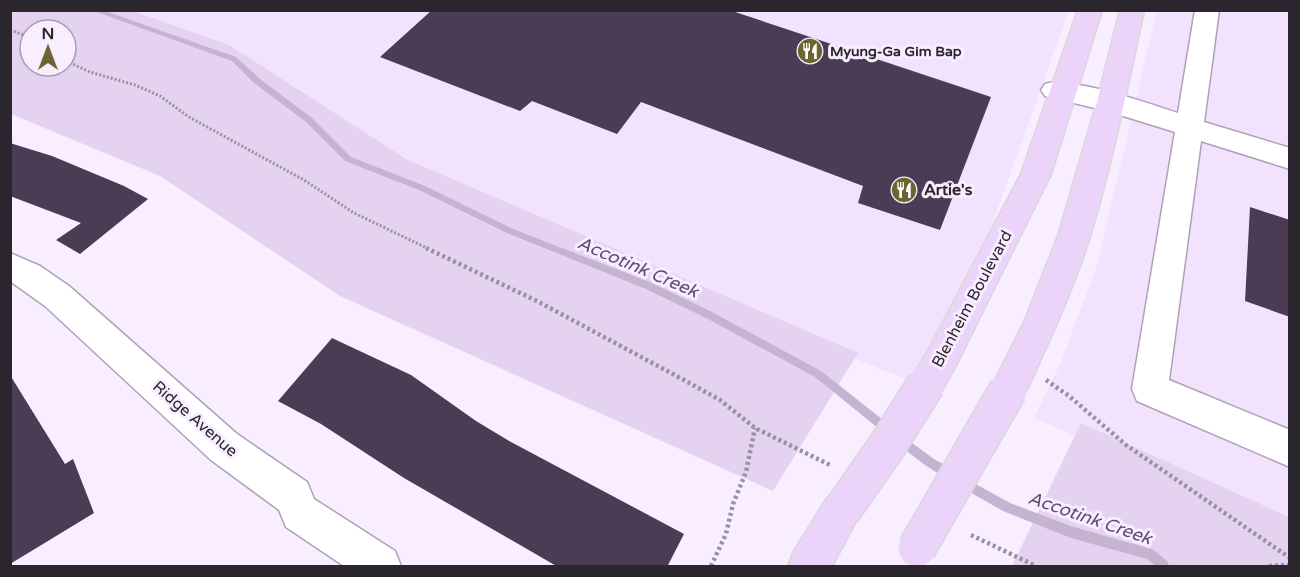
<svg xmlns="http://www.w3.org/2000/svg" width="1300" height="577" viewBox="0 0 1300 577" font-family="'Varela Round',sans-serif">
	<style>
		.built { fill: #f3e2fe }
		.green { fill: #e4d2f0; fill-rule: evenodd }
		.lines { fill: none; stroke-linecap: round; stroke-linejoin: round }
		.stream { fill: #c6b3d2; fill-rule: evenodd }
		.building { fill: #4b3b55 }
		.minor-casing { stroke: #aea2b6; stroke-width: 3 }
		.major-casing { stroke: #d9d8d9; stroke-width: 3 }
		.path-far1 { stroke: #99919e; stroke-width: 3; stroke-dasharray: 2 2; stroke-linecap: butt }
		.path { stroke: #99919e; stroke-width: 4.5; stroke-dasharray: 3 3; stroke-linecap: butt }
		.minor { fill: #fff; fill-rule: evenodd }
		.major { fill: #ebd3fa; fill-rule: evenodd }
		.major-bridge-casing { stroke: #d9d8d9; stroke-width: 40; stroke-linecap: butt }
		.major-bridge { stroke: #ebd3fa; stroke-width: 37 }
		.labels { text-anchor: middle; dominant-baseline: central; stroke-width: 6; stroke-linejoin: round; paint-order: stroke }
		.far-poi-label { font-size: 14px; font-weight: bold; fill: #2b262e; stroke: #f8eeff; text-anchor: start }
		.poi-label { font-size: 16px; font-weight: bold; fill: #2b262e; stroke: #f8eeff; text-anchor: start }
		.street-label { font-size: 16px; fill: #2b262e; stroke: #f8eeff }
		.water-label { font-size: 18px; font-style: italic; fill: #644876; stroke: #f8eeff }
	</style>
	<rect width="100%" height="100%" fill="#f8eeff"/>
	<path class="built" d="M 86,11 L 1069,11 L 967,294 L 909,380 L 677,289 Z
		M 1157,11 L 1289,11 L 1289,529 L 1034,418 L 1059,366 L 1096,269 Z"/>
	<path class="green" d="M 10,11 L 133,11 L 229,45 L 406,159 L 858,353 L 773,491 L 340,296 L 160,176 L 11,114 ZM 30,30 L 66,30 L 66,66 L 30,66 Z
		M 1081,423 L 1289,517 L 1289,566 L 1012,566 Z"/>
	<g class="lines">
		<path class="stream" d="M 91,10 L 102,10 L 236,57 L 260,79 L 312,118 L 351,157 L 425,186 L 513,229 L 652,283 L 712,312 L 821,371 L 892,427 L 893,430 L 892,433 L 888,435 L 884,433 L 815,377 L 706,318 L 646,289 L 507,233 L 419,190 L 345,161 L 306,122 L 254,83 L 232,61 Z
			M 901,435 L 934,459 L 955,471 L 956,475 L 955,479 L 951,480 C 931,471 914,457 897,443 L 896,440 L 897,437 Z
			M 963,477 L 1010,503 L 1071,526 L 1154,550 L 1168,562 L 1169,566 L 1156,566 L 1147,559 L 1071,538 L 1003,511 L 959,486 L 958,482 L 959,478 Z"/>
	</g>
	<path class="building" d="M 432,10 L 729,10 L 991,97 L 940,230 L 858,203 L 863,186 L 641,102 L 617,134 L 532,101 L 520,111 L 380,57 Z
		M 10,143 L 52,156 L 124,186 L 148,199 L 80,254 L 56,240 L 81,223 L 10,196 Z
		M 1250,207 L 1290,220 L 1290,317 L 1245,301 Z
		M 332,338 L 411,375 L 476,421 L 511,442 L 684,534 L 667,567 L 558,567 L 404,478 L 321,424 L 278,401 Z
		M 10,375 L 65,464 L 73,459 L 94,513 L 10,564 Z"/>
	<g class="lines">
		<g class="minor-casing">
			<path id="minor" d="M 1195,10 L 1219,10 L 1204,122 L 1290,148 L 1290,169 L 1201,141 L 1169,380 L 1290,430 L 1290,467 L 1137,401 L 1132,389 L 1175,132 L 1107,111 L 1045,96 L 1041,90 L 1045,84 C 1071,76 1149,104 1178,113 Z
				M 10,253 L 40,266 L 69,286 L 237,434 L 307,482 L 314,499 L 395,551 L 401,566 L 344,566 L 286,527 L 279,510 L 211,460 L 45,306 L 10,281 Z"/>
		</g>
		<g class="major-casing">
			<path id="major" d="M 1078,10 L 1102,10 L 1051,174 L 953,371 L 939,395 L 926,400 L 913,395 L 908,384 L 929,349 L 1021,174 Z
				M 1120,10 L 1144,10 C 1128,85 1113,160 1091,233 C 1073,291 1047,346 1021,402 L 1008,406 L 995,402 L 990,390 L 1025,320 L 1059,233 L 1097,102 Z
				M 841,492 L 855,498 L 861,512 L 832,566 L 788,566 L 794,551 L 827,498 Z"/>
		</g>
		<path class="path-far1" d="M 10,30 L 30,37
			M 66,61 L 90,72 L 135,85 L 160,96 L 189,117 L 304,180 L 354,213 L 429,249"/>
		<path class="path" d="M 426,248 L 537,301 L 684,380 L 720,400 L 755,428 L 830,465
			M 1046,380 L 1069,396 L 1126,445 L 1290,558
			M 971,535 L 1036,566
			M 711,566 L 726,534 L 733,504 L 746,472 L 755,428
			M 1269,566 L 1290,565"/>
		<use href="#minor" class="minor"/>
		<use href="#major" class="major"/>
		<g class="major-bridge-casing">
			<path id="major-bridge" d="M 841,512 L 889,443 L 926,384
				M 917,548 L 1008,390"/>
		</g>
		<use href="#major-bridge" class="major-bridge"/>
	</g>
	<defs>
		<g id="restaurant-disc" transform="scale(1.35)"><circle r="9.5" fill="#6c6532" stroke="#f8eeff"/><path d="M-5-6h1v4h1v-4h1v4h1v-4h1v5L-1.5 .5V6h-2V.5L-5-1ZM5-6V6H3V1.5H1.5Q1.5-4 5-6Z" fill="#fff"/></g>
	</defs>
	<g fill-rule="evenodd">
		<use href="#restaurant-disc" x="810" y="51"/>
		<use href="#restaurant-disc" x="904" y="190"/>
	</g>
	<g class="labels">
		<g class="far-poi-label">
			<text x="830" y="51">Myung-Ga Gim Bap</text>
		</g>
		<g class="poi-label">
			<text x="924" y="190">Artie's</text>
		</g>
		<g class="street-label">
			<text transform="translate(972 299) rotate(-62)">Blenheim Boulevard</text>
			<text transform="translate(195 419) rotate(41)">Ridge Avenue</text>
		</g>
		<g class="water-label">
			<text transform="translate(638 267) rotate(23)">Accotink Creek</text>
			<text transform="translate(1090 518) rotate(19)">Accotink Creek</text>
		</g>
	</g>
	<rect width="1300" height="577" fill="none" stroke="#2b262e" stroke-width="24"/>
	<g transform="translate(48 48)"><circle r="28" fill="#f8eeff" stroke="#a69eab" stroke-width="1.5"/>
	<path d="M0-4.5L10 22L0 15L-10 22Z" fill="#6c6532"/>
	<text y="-9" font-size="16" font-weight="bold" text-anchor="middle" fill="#2b262e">N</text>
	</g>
</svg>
